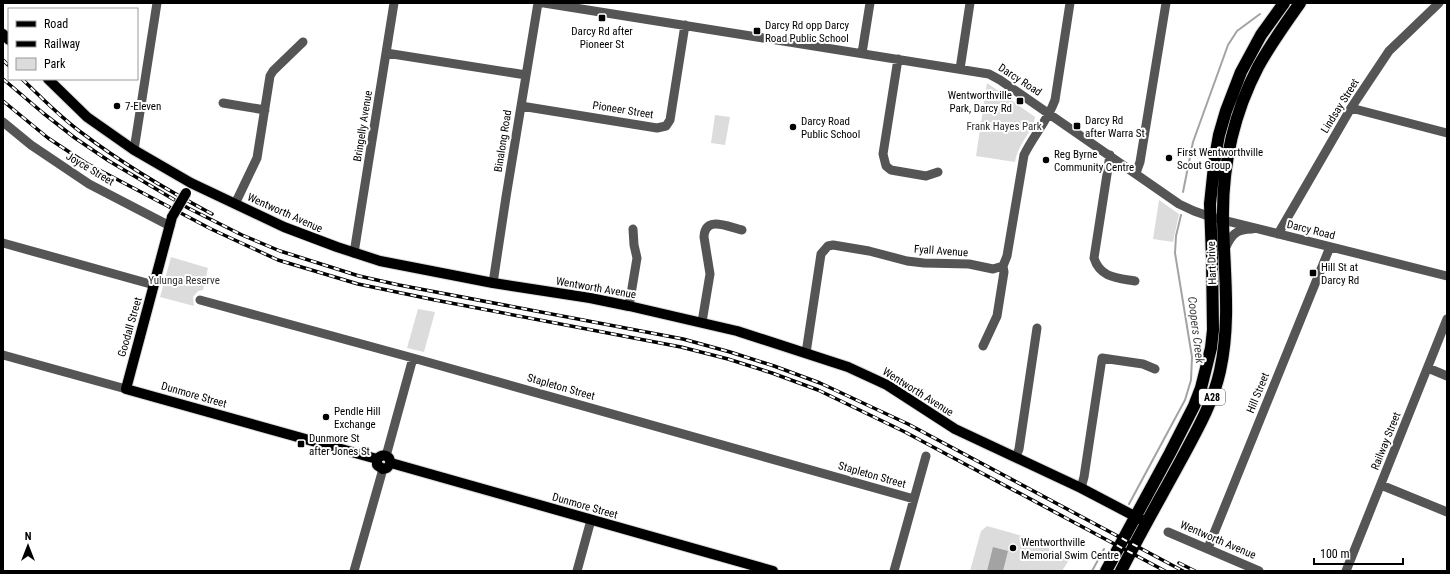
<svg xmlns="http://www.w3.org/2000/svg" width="1450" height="574" viewBox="0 0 1450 574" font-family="'Roboto Condensed',sans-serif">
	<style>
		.green { fill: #dcdcdc }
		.water { fill: #a3a3a3 }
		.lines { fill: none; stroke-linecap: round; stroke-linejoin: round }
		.stream { stroke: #a3a3a3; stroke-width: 2 }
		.major-casing { stroke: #dbdbdb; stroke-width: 12 }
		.highway-casing { stroke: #dbdbdb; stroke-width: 14 }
		.minor { stroke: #555; stroke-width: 9 }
		.major { stroke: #000; stroke-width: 10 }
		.highway { stroke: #000; stroke-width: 12 }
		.rail-casing { stroke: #000; stroke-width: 3.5 }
		.rail { stroke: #fff; stroke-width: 2; stroke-dasharray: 6; stroke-linecap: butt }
		.major-bridge-casing { stroke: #dbdbdb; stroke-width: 12; stroke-linecap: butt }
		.major-bridge { stroke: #000; stroke-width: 10 }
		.poi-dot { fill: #000; stroke: #fff; stroke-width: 1.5 }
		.labels { text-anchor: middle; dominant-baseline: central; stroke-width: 4; stroke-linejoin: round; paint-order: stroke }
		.shield { fill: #fff; stroke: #4c4c4c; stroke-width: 1 }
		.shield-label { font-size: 10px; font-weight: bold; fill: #000 }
		.poi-label { font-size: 11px; fill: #000; stroke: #fff; text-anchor: start }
		.street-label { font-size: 11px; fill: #000; stroke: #fff }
		.park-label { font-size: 11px; fill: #333; stroke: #fff }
		.water-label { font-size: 12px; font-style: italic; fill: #444; stroke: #fff }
	</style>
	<rect width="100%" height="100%" fill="#fff"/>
	<path class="green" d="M 987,83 L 1035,117 C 1033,132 1018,143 1015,162 L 976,156 Z
		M 715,115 L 730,117 L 725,145 L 711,143 Z
		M 1159,200 L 1179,214 L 1173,242 L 1153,239 Z
		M 171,257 L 208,268 L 203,290 L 198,291 L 193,297 L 194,306 L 160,297 Z
		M 418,309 L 435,312 L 424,352 L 407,348 Z
		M 987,526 L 1050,544 L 1049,552 L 1056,553 L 1057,556 L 1069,560 L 1062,571 L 970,571 L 981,531 Z"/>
	<path class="water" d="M 993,547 L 1008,551 L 1003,571 L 987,571 Z"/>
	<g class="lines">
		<path class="stream" d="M 1183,192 L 1193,142 L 1228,45 L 1237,31 L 1260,14
			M 1129,504 L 1185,400 L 1191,380 L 1192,357 L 1175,253 L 1176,236 L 1181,215
			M 1092,571 L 1104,549"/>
		<g class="major-casing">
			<path id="major" d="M 3,34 L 9,40
				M 48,79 L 87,117 L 134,150 L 191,183 L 284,227 L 337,247 L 380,261 L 493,283 L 590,298 L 629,306 L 737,331 L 848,367 L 887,385 L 955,429 L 1081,488 L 1142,520
				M 172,217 L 126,389 L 377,459
				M 377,459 L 377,465 L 383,469 L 387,468 L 391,463
				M 377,459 C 381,455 385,454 389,458 L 391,463
				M 391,463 L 773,571"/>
		</g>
		<g class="highway-casing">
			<path id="highway" d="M 1106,571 L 1170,453 L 1194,406 L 1201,388 L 1211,348 L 1213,330 L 1212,258 L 1210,204 L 1215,157 L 1219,135 L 1226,111 L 1241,72 L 1261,35 L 1284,3
				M 1121,571 C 1140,533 1161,497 1181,460 C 1196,432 1213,403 1220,371 C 1231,321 1224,272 1223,221 C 1222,168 1233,115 1258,67 C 1270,45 1285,24 1300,3"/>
		</g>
		<path class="minor" d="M 544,3 L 989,74 L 1000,80 L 1179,204 L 1194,211 L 1211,217 L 1447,276
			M 386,53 L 526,75
			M 862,53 L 870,3
			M 898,59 L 883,154 L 886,166 L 891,170 L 926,176 L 938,172
			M 960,69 L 970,3
			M 223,103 L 265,110
			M 521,106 L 657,128 L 666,126 L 670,120 L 685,25
			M 1351,108 L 1447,133
			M 3,122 L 31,145 L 89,184 L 170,226
			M 134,150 L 157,3
			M 1110,155 L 1094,258 C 1100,278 1118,278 1135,281
			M 1136,173 L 1140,162 L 1166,3
			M 235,204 L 257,158 L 270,76 L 273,71 L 303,42
			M 1278,234 L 1351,108 L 1389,51 L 1439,3
			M 3,243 L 154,285
			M 1225,249 C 1231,235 1236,229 1252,229
			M 354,253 L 394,3
			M 493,283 L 506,197 L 538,3
			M 200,300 L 413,358 L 914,499
			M 629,306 L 637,258 L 634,245 L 633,229
			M 702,322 L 710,274 L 704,237 C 705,215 728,227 742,230
			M 983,346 L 997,316 L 1004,272 L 1003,266
			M 806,353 L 821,254 L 828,246 L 833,245 L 869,251 L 907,261 L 924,263 L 969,264 L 993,269 L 1003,266 L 1007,256 L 1024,155 C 1033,136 1048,120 1055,100 L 1070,3
			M 3,355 L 126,389
			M 1428,368 L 1447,376
			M 386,456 L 413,358
			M 1016,457 L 1019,449 L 1037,328
			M 1381,485 L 1447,512
			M 1081,488 L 1084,477 L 1102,358 L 1143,364 L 1155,369
			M 1168,532 L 1259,571
			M 1208,548 L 1330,247
			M 354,571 L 383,469
			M 577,571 L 591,520
			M 894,571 L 926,456
			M 1346,571 L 1447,319"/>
		<use href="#major" class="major"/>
		<use href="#highway" class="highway"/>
		<g class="rail-casing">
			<path id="rail" d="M 3,60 L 9,66
				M 3,79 L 43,113 L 75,138 L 109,161 L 188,208 L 242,235 L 280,251 L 359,276 L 399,285 L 683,339 L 730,352 L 774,366 L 820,383 L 908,424 L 1183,571
				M 22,79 C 42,98 60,117 82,133 C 123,164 167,190 212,214
				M 3,101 L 48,138 L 86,163 L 211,229 L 278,260 L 358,284 L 435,300 L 681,347 L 728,359 L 772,373 L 818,390 L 905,432 L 1165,571
				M 1179,563 L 1195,571"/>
		</g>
		<use href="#rail" class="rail"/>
		<g class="major-bridge-casing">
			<path id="major-bridge" d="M 172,217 L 186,193"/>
		</g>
		<use href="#major-bridge" class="major-bridge"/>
	</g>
	<g class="poi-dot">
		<rect x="598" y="14" width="8" height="8" rx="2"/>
		<rect x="753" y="27" width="8" height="8" rx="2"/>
		<rect x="1016" y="97" width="8" height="8" rx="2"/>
		<circle cx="117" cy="106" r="4"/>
		<rect x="1073" y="122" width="8" height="8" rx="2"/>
		<circle cx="793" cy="127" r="4"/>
		<circle cx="1169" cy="158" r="4"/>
		<circle cx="1046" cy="160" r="4"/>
		<rect x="1309" y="269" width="8" height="8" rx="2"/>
		<circle cx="326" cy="417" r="4"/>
		<rect x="297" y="440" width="8" height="8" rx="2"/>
		<circle cx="1013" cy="548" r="4"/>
	</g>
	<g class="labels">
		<rect class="shield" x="1199" y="389" width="26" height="16" rx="3"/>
		<g class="shield-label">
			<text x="1212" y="397">A28</text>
		</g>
		<g class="poi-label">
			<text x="765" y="25">Darcy Rd opp Darcy<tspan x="765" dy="13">Road Public School</tspan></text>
			<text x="602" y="31" text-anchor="middle">Darcy Rd after<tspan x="602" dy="13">Pioneer St</tspan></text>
			<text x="1012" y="95" text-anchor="end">Wentworthville<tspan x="1012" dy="13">Park, Darcy Rd</tspan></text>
			<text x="125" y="106">7-Eleven</text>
			<text x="1085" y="120">Darcy Rd<tspan x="1085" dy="13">after Warra St</tspan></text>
			<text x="801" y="121">Darcy Road<tspan x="801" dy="13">Public School</tspan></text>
			<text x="1177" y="152">First Wentworthville<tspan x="1177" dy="13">Scout Group</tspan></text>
			<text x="1054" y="154">Reg Byrne<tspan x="1054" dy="13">Community Centre</tspan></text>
			<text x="1321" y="267">Hill St at<tspan x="1321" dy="13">Darcy Rd</tspan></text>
			<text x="334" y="411">Pendle Hill<tspan x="334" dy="13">Exchange</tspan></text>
			<text x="309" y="438">Dunmore St<tspan x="309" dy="13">after Jones St</tspan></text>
			<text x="1021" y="542">Wentworthville<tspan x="1021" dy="13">Memorial Swim Centre</tspan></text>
		</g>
		<g class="street-label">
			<text transform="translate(1020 80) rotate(33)">Darcy Road</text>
			<text transform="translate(1340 106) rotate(-58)">Lindsay Street</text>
			<text transform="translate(623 110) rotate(9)">Pioneer Street</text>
			<text transform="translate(363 126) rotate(-81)">Bringelly Avenue</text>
			<text transform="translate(503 141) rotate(-81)">Binalong Road</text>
			<text transform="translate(90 169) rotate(31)">Joyce Street</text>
			<text transform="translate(285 213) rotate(24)">Wentworth Avenue</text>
			<text transform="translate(1311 230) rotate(14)">Darcy Road</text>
			<text transform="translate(941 251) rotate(4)">Fyall Avenue</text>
			<text transform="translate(1212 263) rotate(-92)">Hart Drive</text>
			<text transform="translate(596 288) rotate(10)">Wentworth Avenue</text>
			<text transform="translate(130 327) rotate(-74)">Goodall Street</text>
			<text transform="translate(561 387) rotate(16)">Stapleton Street</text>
			<text transform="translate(918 392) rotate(32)">Wentworth Avenue</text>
			<text transform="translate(1258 393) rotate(-68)">Hill Street</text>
			<text transform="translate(194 395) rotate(16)">Dunmore Street</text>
			<text transform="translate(1386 441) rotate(-68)">Railway Street</text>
			<text transform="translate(872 475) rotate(16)">Stapleton Street</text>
			<text transform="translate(585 506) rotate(16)">Dunmore Street</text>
			<text transform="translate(1218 540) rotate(23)">Wentworth Avenue</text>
		</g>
		<g class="park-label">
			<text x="1004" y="126">Frank Hayes Park</text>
			<text x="184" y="280">Yulunga Reserve</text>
		</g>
		<g class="water-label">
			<text transform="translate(1196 330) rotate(83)">Coopers Creek</text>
		</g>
	</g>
	<rect width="1450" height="574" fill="none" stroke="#000000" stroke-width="8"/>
	<rect x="8" y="8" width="130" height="72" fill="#ffffff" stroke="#999999"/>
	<rect x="16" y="21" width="20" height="6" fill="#000000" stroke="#999999"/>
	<text x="44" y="28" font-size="12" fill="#000000">Road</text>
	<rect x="16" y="41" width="20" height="6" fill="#000000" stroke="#999999"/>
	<text x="44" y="48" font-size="12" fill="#000000">Railway</text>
	<rect x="16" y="58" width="20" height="12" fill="#dcdcdc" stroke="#999999"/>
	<text x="44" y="68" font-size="12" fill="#000000">Park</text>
	<g transform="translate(28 546)" stroke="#ffffff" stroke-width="3" paint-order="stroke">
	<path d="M0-3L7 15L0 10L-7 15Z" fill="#000000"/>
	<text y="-6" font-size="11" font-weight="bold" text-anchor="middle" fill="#000000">N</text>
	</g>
	<path d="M1314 558v6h89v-6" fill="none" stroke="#000000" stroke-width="2"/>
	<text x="1320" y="558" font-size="12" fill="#000000" stroke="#ffffff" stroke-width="3" paint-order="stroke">100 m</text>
</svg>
